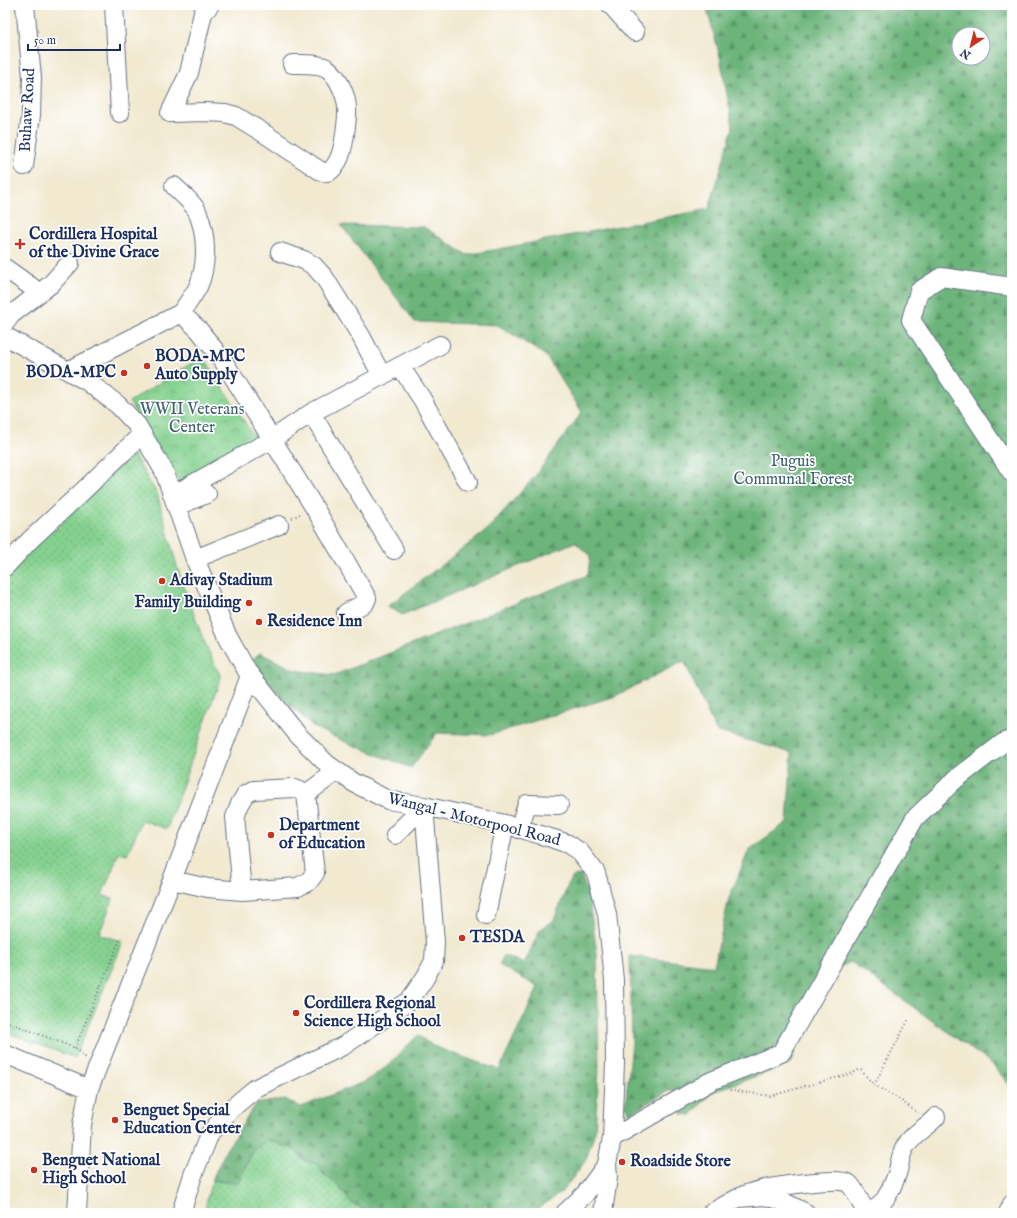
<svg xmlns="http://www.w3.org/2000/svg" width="1017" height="1218" viewBox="0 0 1017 1218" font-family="'IM FELL English',serif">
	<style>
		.grass { fill: url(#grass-dots); stroke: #508077 }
		.forest { fill: url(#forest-firs); stroke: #44726c; fill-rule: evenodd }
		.park { fill: url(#park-crowns); stroke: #508077 }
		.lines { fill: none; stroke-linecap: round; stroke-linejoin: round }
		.minor-casing { stroke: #667086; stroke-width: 20 }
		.path { stroke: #667086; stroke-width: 2; stroke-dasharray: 1 3; stroke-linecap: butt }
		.minor { stroke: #fff; stroke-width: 18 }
		.poi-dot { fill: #c8321e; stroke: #fff; stroke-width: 1.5 }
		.labels { text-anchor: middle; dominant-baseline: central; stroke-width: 3.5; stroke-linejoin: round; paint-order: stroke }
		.street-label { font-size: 16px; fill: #1b2f5e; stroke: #fff }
		.poi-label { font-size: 16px; font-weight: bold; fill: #1b2f5e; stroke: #fff; text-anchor: start }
		.park-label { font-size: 16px; fill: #3b606d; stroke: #fff }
	</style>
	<defs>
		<pattern id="grass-dots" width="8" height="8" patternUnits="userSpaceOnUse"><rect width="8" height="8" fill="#85d290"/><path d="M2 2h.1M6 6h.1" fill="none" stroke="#6cab79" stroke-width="1.8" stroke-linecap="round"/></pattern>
		<pattern id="forest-firs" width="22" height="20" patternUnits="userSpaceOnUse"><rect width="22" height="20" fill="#6cb47a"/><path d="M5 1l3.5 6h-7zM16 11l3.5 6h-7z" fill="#589367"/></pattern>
		<pattern id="park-crowns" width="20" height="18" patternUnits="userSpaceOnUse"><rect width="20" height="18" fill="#85d290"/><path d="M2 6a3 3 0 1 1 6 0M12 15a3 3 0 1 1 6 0" fill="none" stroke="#6cab79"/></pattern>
	</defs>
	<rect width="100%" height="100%" fill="#fff"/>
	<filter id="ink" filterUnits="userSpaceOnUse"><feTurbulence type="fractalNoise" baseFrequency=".025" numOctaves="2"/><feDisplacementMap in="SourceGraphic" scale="8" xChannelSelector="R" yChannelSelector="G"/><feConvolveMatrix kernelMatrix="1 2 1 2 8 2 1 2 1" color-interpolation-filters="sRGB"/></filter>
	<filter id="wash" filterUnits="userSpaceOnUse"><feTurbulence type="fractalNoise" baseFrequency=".012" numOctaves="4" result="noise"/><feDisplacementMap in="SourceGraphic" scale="16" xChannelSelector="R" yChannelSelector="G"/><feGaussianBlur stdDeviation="0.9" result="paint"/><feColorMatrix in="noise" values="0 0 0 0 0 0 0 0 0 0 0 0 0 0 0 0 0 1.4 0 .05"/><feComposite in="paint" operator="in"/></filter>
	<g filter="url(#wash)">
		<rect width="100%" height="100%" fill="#f1e9d0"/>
		<path class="grass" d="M 133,454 L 157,494 L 179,573 L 203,639 L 221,677 L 167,829 L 142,820 L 127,855 L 119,853 L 102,895 L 113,899 L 99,934 L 123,942 L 75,1058 L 5,1032 L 5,581 L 16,560 Z
			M 266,1139 L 293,1149 L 303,1160 L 317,1164 L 324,1175 L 338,1185 L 350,1202 L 370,1213 L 205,1213 L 207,1198 L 212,1180 L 232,1183 L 239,1181 L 252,1153 Z"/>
		<path class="forest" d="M 706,5 L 1012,5 L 1012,1088 L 992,1064 L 851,962 L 825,973 L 790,1064 L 712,1092 L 691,1115 L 682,1114 L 676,1092 L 670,1090 L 633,1112 L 629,1112 L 625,1107 L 632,1043 L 630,956 L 714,966 L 729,898 L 749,850 L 787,822 L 792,753 L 716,731 L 684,661 L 615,696 L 490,735 L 437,733 L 411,768 L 350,744 L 313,727 L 283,699 L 249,662 L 260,653 L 295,670 L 334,675 L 588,575 L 590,556 L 575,542 L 402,615 L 388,606 L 486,531 L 536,475 L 582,412 L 546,356 L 498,325 L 415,322 L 341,225 L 424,227 L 467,255 L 709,209 L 733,127 L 720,57 ZM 959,34 L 983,34 L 983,58 L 959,58 Z
			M 576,875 L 581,876 L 588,893 L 597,953 L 599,1069 L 595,1131 L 586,1160 L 561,1193 L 531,1213 L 490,1213 L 487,1206 L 472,1213 L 370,1213 L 350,1202 L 338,1185 L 324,1175 L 317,1164 L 303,1160 L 293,1149 L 267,1139 L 252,1153 L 239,1181 L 233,1183 L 212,1180 L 226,1150 L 256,1104 L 285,1099 L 301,1107 L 364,1082 L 388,1066 L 418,1035 L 433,1046 L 499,1070 L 538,987 L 499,965 L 504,955 L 524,964 L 540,930 L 554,920 L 570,880 Z"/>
		<path class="park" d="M 203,356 L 254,437 L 180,483 L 129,402 Z"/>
	</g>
	<g filter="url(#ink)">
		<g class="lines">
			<g class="minor-casing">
				<path id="minor" d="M 114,5 L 120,113
					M 210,5 L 203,13 L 189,73 L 170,113 L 206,112 L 225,113 L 236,116 L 265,134 L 319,170 C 321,171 324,173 327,172 C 333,172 340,158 341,153 C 344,146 348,114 347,107 C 346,95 338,76 328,69 C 320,63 302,64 292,64
					M 611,5 L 635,32
					M 24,166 L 31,115 L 32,77 L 25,5
					M 174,186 C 181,193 193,203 197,211 C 207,234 208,264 198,287 C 193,296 187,304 181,313 L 199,330 L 224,362 L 314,507 L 367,598 L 365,603 L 346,613
					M 280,252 L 304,260 L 314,266 L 324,277 L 361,336 L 382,376
					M 5,268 L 33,288
					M 1012,287 L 941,277 L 919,291 L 911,320 L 1012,473
					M 5,323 L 11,315 L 51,284 L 70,263
					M 5,336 L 88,382 L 118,405 L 137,425 L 164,471 L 195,559 L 228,637 L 247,671 L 297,734 L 327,764 L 354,783 L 388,800 L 424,806 L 505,824 L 554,839 L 568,844 L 580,852 L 596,873 L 607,914 L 614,980 L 615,1063 L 612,1138 L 607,1164 L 585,1194 L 565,1213
					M 400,366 L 422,399 L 468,482
					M 68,371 L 181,313
					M 311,413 L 394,550
					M 173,495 L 271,440 L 311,413 L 440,345
					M 177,506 L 207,494
					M 195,559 L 279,525
					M 5,567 L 30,540 L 84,490 L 142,434
					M 306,794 L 337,771
					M 519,829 L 527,804 L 559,805
					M 395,835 L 424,806
					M 172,880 L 208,888 L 242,891 L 298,887 L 309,881 L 315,873 L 306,794 L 300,790 L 295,788 L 254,790 L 246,794 L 240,804 L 235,817 L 242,891
					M 486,915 L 505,824
					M 5,1054 L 89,1089
					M 612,1138 L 711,1081 L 781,1053 L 915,818 L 956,779 L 1003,743 L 1012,739
					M 738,1198 C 742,1196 746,1194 750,1193 C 764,1188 837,1176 848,1183 C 856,1189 859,1202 865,1209 C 881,1216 893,1185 897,1174 C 900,1165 900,1155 905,1147 C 912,1134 926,1128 936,1117
					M 77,1213 L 82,1125 L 89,1089 L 172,880 L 250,676
					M 181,1213 L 193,1175 L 210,1133 L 231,1109 L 256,1088 L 343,1046 L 409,1001 L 425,978 L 434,961 L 435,942 L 424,806
					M 603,1213 L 608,1177 L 607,1164
					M 711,1213 L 738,1198 L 765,1196 L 784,1202 L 806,1213
					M 1008,1213 L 1012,1204"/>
			</g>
			<path class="path" d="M 292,518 L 300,514
				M 5,1021 L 75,1048 L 86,1058
				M 75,1048 L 121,937
				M 874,1085 L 900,1100 L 918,1113
				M 730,1090 L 770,1096 L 853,1073 L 860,1069 L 874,1085 L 909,1019"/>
			<use href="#minor" class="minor"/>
		</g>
	</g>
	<g class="poi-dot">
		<path d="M18 238h4v4h4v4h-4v4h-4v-4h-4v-4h4z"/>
		<circle cx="147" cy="366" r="4"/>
		<circle cx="124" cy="373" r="4"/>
		<circle cx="162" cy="581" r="4"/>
		<circle cx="249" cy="603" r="4"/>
		<circle cx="259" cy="622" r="4"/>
		<circle cx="271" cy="835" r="4"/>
		<circle cx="462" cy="938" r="4"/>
		<circle cx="296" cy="1013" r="4"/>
		<circle cx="115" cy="1120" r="4"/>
		<circle cx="622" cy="1162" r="4"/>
		<circle cx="34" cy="1170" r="4"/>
	</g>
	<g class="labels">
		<g class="street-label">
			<text transform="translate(28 110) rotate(-87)">Buhaw Road</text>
			<text transform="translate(474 820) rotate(14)">Wangal - Motorpool Road</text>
		</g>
		<g class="poi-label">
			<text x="29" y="235">Cordillera Hospital<tspan x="29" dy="18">of the Divine Grace</tspan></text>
			<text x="155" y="357">BODA-MPC<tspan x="155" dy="18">Auto Supply</tspan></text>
			<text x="116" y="373" text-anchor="end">BODA-MPC</text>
			<text x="170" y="581">Adivay Stadium</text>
			<text x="241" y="603" text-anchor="end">Family Building</text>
			<text x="267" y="622">Residence Inn</text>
			<text x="279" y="826">Department<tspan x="279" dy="18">of Education</tspan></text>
			<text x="470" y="938">TESDA</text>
			<text x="304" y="1004">Cordillera Regional<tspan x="304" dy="18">Science High School</tspan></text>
			<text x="123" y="1111">Benguet Special<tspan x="123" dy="18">Education Center</tspan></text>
			<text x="42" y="1161">Benguet National<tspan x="42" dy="18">High School</tspan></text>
			<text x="630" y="1162">Roadside Store</text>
		</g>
		<g class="park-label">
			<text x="192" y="410">WWII Veterans<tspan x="192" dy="18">Center</tspan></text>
			<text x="793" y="462">Puguis<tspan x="793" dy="18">Communal Forest</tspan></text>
		</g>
	</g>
	<rect width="1017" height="1218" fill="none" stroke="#fff" stroke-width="20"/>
	<g transform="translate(971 46) rotate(215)"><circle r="19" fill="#ffffff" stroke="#a4acbf"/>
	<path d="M0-3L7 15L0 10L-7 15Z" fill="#c8321e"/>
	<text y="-6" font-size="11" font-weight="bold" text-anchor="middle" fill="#1b2f5e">N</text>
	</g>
	<path d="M28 44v6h92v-6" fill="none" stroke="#1b2f5e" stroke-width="2"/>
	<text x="34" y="44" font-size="12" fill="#1b2f5e" stroke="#ffffff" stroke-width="3" paint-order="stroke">50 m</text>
</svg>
